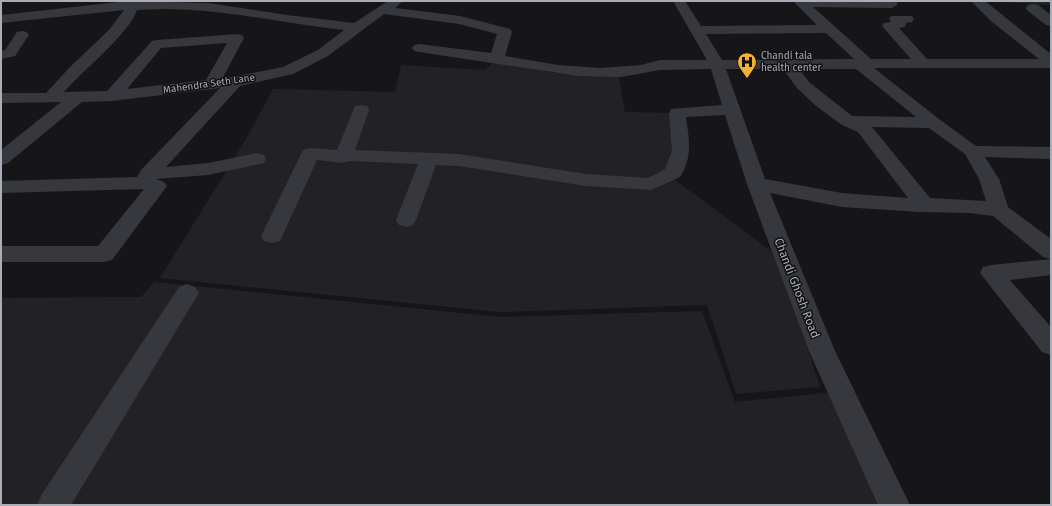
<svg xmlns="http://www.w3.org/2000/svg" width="1052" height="506" viewBox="0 0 1052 506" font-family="'Fira Sans',sans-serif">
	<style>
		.built { fill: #222225 }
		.green { fill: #1e261f }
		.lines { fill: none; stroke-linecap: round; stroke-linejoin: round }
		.minor { fill: #37383d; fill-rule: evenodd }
		.labels { text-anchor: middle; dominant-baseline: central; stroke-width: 3; stroke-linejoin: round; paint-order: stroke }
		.far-poi-label { font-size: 10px; fill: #a8adb8; stroke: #111113; text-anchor: start }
		.far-street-label { font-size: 10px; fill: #a8adb8; stroke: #111113 }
		.street-label { font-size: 12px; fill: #a8adb8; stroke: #111113 }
	</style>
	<rect width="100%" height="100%" fill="#161618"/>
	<path class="built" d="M 495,61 L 556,73 L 618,74 L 625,112 L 671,113 L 676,153 L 663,171 L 778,256 L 820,387 L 736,394 L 707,305 L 499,312 L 160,278 L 246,139 L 273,89 L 395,92 L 401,65 L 485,70 Z
		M 154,282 L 500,317 L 702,311 L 735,402 L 835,392 L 883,505 L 1,505 L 1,298 L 141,297 Z"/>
	<path class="green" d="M 987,1 L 1051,1 L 1051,5 L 988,1 Z"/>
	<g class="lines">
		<path class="minor" d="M 128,1 L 208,3 L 287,15 L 354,23 L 388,1 L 403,1 L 395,8 L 460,16 L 510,29 L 512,32 L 505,56 L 558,65 L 600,68 L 641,65 L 660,60 L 707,60 L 673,1 L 685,1 L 701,26 L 817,25 L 793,1 L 896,1 L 898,4 L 892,8 L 813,7 L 871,59 L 911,59 L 882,26 L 884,23 L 891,22 L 889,19 L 891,16 L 912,16 L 914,19 L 912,22 L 906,23 L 905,27 L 899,28 L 927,59 L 1039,59 L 991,21 L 971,1 L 985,1 L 1051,54 L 1051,68 L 874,68 L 939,119 L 976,146 L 1051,147 L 1051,159 L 985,157 L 999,179 L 1008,207 L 1051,239 L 1051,275 L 1010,280 L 1051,327 L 1051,355 L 1042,352 L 980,273 L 983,267 L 991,265 L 1051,259 L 1043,257 L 993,216 L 970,213 L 919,212 L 842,207 L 770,193 L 835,351 L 910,505 L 878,505 L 809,351 L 747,184 L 725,115 L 686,117 C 689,139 693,157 680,177 L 651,190 L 586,186 L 459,166 L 436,165 L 416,220 L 413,225 L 406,227 L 399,225 L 396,220 L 418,164 L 349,161 L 343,163 L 317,160 L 280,241 L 272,243 L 264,241 L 261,236 L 301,154 L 303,150 L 310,148 L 337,150 L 355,106 L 361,105 L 367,106 L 369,110 L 355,150 L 459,154 L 586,174 L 648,178 L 665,169 L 672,151 L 669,113 L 671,109 L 722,105 L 711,69 L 660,70 L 621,77 L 579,76 L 419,52 L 414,51 L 412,48 L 414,45 L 419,44 L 491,53 L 497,34 L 459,24 L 384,14 L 328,56 L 293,74 L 240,86 L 166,167 L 208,163 L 257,153 L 264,155 L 266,159 L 264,163 L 208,175 L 156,179 L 164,182 L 167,186 L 112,260 L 104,262 L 1,262 L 1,246 L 98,246 L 144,189 L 1,193 L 1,181 L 137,177 L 141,170 L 220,88 L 112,101 L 82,102 L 8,163 L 1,165 L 1,150 L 61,102 L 1,103 L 1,93 L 46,93 L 69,68 L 109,30 L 124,10 L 1,23 L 1,15 ZM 165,9 C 226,9 284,24 344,30 L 318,50 L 283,67 L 222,79 L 244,38 L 242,35 L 237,34 L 157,40 L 152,41 L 107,91 L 64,92 C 82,71 129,34 137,10 ZM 826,33 L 854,59 L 722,60 L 706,34 ZM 227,43 L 206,80 L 127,89 L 161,48 ZM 726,69 L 783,69 L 797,88 L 816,106 L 842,125 L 858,132 L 908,198 L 842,193 L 765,179 ZM 799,69 L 856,69 L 916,117 L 852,116 L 809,82 ZM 872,127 L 929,128 L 965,154 L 979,179 L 986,201 L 930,198 Z
			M 1033,4 L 1038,5 L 1051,15 L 1051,26 L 1046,25 L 1028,11 L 1026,8 L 1028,5 Z
			M 22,31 L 27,32 L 29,35 L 15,56 L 1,59 L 1,51 L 5,50 L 17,32 Z
			M 187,284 L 195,287 L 199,293 L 71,505 L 37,505 L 42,494 L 179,287 Z"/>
	</g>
	<defs>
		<g id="hospital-pin" transform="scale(1)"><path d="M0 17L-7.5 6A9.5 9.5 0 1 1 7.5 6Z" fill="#f2b134" stroke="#111113"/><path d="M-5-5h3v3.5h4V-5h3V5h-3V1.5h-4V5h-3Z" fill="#111"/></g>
	</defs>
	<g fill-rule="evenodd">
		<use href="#hospital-pin" x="747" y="62"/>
	</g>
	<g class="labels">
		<g class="far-poi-label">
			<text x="761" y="56">Chandi tala<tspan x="761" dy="12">health center</tspan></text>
		</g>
		<g class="far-street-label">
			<text transform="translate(209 84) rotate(-8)">Mahendra Seth Lane</text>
		</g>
		<g class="street-label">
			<text transform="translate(797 288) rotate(69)">Chandi Ghosh Road</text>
		</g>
	</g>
	<rect width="1052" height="506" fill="none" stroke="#a8adb8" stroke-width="4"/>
</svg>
